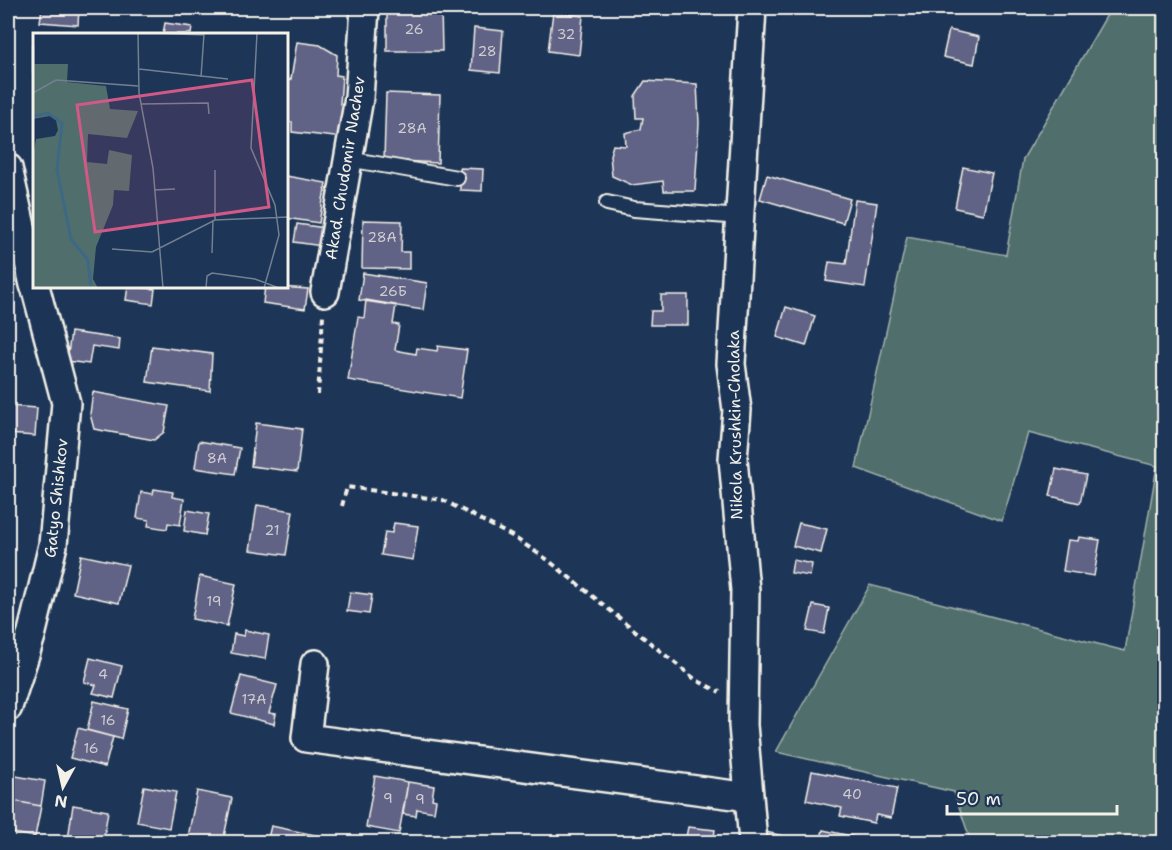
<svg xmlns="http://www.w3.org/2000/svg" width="1172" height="850" viewBox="0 0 1172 850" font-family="'Shantell Sans',sans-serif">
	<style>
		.green { fill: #506e6c; stroke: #a2b0aa; stroke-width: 1.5 }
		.building { fill: #616286; stroke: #f4f1e8; stroke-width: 1.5 }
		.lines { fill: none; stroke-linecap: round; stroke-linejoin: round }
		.service-casing { stroke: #f4f1e8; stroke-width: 18 }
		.minor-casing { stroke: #f4f1e8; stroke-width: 32 }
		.path { stroke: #f4f1e8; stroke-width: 4; stroke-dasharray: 6 4.5; stroke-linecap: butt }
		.service { stroke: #1d3557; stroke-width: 14 }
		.minor { stroke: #1d3557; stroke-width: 27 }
		.labels { text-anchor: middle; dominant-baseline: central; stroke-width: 4.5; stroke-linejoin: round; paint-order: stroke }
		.number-label { font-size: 14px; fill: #cfcdd0 }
		.street-label { font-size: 16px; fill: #f4f1e8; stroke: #1d3557 }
		.inset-river { fill: none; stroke: #3e6984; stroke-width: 3 }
		.inset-road { fill: none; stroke: #738091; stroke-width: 1.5 }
		.view { fill: #d15985; fill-opacity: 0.15; stroke: #d15985; stroke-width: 3 }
		.inset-edge { fill: none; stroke: #f4f1e8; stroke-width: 3 }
	</style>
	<rect width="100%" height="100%" fill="#1d3557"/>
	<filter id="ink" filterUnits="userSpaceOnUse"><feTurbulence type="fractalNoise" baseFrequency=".0167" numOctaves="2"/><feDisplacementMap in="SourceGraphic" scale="12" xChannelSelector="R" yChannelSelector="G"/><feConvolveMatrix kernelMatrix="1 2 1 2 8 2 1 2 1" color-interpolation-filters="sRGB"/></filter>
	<g filter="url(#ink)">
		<path class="green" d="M 1111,8 L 1164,8 L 1164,842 L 971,842 L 954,792 L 776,752 L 870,585 L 1125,651 L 1157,466 L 1028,433 L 1002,521 L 856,468 L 907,237 L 1006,255 L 1023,159 Z"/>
		<path class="building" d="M 42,8 L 79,8 L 78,25 L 40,22 Z
			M 387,8 L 441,8 L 442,51 L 387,51 Z
			M 553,12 L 583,16 L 579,55 L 548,51 Z
			M 165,23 L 192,27 L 191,34 L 163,34 Z
			M 474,28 L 503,31 L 500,73 L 471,70 Z
			M 949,30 L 979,37 L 974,64 L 943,57 Z
			M 297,42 L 320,45 L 337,55 L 336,75 L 342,76 L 340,104 L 348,106 L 343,138 L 292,132 L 292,122 L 286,122 L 286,82 L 291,79 Z
			M 645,81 L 697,84 L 699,123 L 695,191 L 664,191 L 663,181 L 632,185 L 612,176 L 610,155 L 613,145 L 626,146 L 625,133 L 641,129 L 643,118 L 636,118 L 635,96 Z
			M 386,93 L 440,95 L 438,163 L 384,160 Z
			M 963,167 L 992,173 L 983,214 L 955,208 Z
			M 460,168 L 483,169 L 482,191 L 460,190 Z
			M 767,175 L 850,199 L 843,223 L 760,199 Z
			M 286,176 L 326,183 L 319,223 L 286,218 Z
			M 855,200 L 877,203 L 865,287 L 826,281 L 829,262 L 846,264 Z
			M 363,220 L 402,221 L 401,252 L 409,252 L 409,269 L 362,268 Z
			M 297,224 L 325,228 L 322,246 L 294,242 Z
			M 363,273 L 427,283 L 423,310 L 359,300 Z
			M 128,286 L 155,289 L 153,304 L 126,300 Z
			M 265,286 L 308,289 L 305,309 L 263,303 Z
			M 661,295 L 688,295 L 688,325 L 650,325 L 651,311 L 661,311 Z
			M 366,300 L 396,305 L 393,324 L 399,325 L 395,350 L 416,354 L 417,348 L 437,351 L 438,346 L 467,350 L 460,398 L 348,380 L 358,317 L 364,318 Z
			M 786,307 L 815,316 L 806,346 L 777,337 Z
			M 71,332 L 120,339 L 119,350 L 92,346 L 89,364 L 67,361 Z
			M 152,346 L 212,354 L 210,391 L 147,382 Z
			M 93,392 L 169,406 L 164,432 L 154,440 L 94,429 L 90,414 Z
			M 8,406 L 37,408 L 35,436 L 8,434 Z
			M 256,423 L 302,429 L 297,472 L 251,466 Z
			M 199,441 L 240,448 L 235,474 L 195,468 Z
			M 1056,469 L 1086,475 L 1080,503 L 1050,496 Z
			M 154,489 L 173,492 L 172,497 L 184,499 L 180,525 L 168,523 L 167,529 L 148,526 L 149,520 L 137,518 L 141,492 L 153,494 Z
			M 257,505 L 293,511 L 286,555 L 250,550 Z
			M 187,510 L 209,514 L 205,535 L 184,531 Z
			M 394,523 L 418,526 L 413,560 L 381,555 L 385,532 L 392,533 Z
			M 799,523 L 827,529 L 821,553 L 793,546 Z
			M 1079,537 L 1100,540 L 1094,576 L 1063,571 L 1068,540 L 1078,541 Z
			M 81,555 L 128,565 L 119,603 L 73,593 Z
			M 793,560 L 812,564 L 810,576 L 791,573 Z
			M 200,576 L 236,584 L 227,626 L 192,619 Z
			M 350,592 L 372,595 L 369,614 L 347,611 Z
			M 813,605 L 829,608 L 824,634 L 807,631 Z
			M 245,630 L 269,635 L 265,659 L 231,653 L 234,634 L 244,636 Z
			M 90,658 L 122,666 L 114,698 L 93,693 L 96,685 L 84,682 Z
			M 241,676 L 277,685 L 269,713 L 276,714 L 274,724 L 231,713 Z
			M 94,701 L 128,709 L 121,739 L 87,730 Z
			M 78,728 L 113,737 L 105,767 L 70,758 Z
			M 812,771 L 897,788 L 891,818 L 876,815 L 874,823 L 840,816 L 842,808 L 806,800 Z
			M 10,775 L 45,781 L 41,806 L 8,800 Z
			M 375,776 L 408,782 L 399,833 L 366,827 Z
			M 408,782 L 434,786 L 432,799 L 436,800 L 434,812 L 417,809 L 416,816 L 403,814 Z
			M 144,786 L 176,792 L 169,828 L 137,822 Z
			M 197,791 L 232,798 L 223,842 L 187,842 Z
			M 8,800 L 41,806 L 35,837 L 8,832 Z
			M 73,805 L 108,811 L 103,842 L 68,839 Z
			M 271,826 L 320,836 L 318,842 L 267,842 Z
			M 688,827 L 715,830 L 713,842 L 685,842 Z
			M 823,830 L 878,842 L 820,842 Z
			M 761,831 L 793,838 L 793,842 L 762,842 Z"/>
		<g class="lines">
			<g class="service-casing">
				<path id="service" d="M 348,159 L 457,178
					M 607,203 L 634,209 L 741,217"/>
			</g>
			<g class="minor-casing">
				<path id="minor" d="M 752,8 L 731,364 L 737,410 L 733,459 L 745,590 L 743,725 L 753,842
					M 8,168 L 34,285
					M 325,292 L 359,98 L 365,8
					M 315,664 L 306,738 L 749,797
					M 8,707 L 31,636 L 53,545 L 66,403 L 35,286"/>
			</g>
			<path class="path" d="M 318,395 L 323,315
				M 342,506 L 347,487 L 443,500 L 512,536 L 548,560 L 696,680 L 720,692"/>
			<use href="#service" class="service"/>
			<use href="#minor" class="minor"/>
		</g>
	</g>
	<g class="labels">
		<g class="number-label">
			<text x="414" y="29">26</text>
			<text x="566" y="34">32</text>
			<text x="487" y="51">28</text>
			<text x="412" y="128">28А</text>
			<text x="382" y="237">28А</text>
			<text x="393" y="291">26Б</text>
			<text x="217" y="458">8А</text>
			<text x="272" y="530">21</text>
			<text x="214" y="601">19</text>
			<text x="103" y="674">4</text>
			<text x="254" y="699">17А</text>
			<text x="108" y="720">16</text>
			<text x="91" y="748">16</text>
			<text x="852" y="794">40</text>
			<text x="388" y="798">9</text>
			<text x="420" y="799">9</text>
		</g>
		<g class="street-label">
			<text transform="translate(345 168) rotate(-81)">Akad. Chudomir Nachev</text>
			<text transform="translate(735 425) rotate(-91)">Nikola Krushkin-Cholaka</text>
			<text transform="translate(56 498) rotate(-84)">Gatyo Shishkov</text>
		</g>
	</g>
	<g transform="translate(33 33)">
		<rect width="255" height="255" fill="#1d3557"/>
		<path d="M 0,31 L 35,31 L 34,49 L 73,53 L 77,76 L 105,78 L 94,105 L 55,101 L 54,129 L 74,131 L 76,117 L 99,122 L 96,158 L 81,157 L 80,172 L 63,214 L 60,246 L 65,255 L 0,255 L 0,125 L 3,106 L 22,103 L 25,97 L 23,87 L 17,83 L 0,86 Z" fill="#506e6c"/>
		<path class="inset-river" d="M 0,13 L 0,40M 0,83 L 15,80 L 29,90 L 24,137 L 38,206 L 55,227 L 58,255"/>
		<path class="inset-road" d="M 105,0 L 106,60 L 120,135 L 130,255M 118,0 L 171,2M 224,0 L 218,115 L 242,172 L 246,202 L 231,255M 106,36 L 195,46M 168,44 L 171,1M 0,60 L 23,47 L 105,53M 108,71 L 175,70 L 176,81M 182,137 L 182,187M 121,157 L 142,156M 79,216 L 119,219 L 182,187 L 255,184M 179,220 L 180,187M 173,255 L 174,243 L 179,240 L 222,246 L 246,255"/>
		<path class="view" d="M 219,47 L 236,174 L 62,199 L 44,72 Z"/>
		<rect width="255" height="255" class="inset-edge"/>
	</g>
	<rect width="1172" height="850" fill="none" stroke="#1d3557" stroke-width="30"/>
	<rect x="15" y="15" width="1142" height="820" fill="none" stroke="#f4f1e8" stroke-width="2" filter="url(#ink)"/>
	<g transform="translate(63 787) rotate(188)" stroke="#1d3557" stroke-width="4.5" paint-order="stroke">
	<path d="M0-4.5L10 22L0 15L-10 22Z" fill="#f4f1e8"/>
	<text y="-9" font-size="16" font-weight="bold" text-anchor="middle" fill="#f4f1e8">N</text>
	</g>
	<path d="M947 805v9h170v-9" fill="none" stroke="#f4f1e8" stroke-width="3"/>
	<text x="956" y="805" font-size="18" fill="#f4f1e8" stroke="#1d3557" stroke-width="4.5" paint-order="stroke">50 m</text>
</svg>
